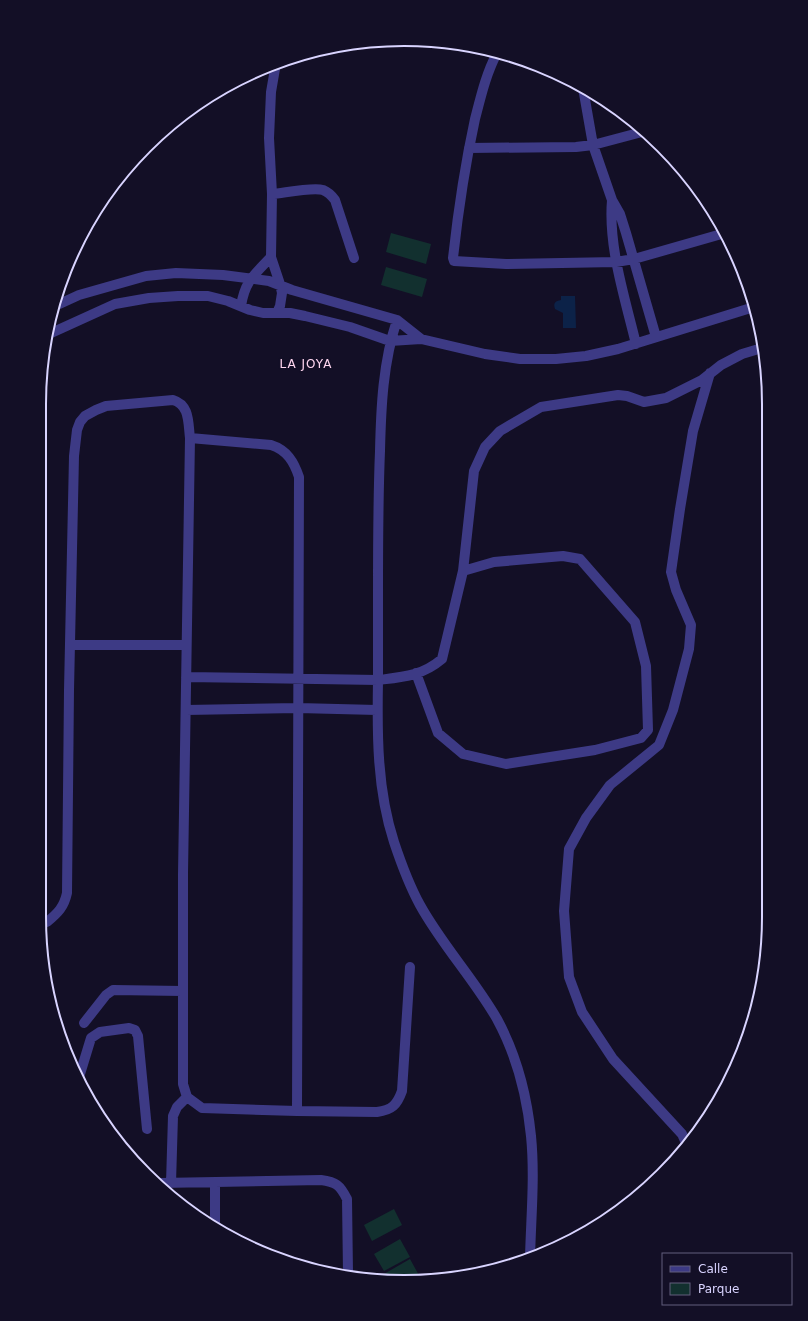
<svg xmlns="http://www.w3.org/2000/svg" width="808" height="1321" viewBox="0 0 808 1321" font-family="'DejaVu Sans',sans-serif">
	<style>
		.green { fill: #12302f }
		.water { fill: #0c2248 }
		.lines { fill: none; stroke-linecap: round; stroke-linejoin: round }
		.minor { stroke: #3d3a85; stroke-width: 10 }
		.labels { text-anchor: middle; dominant-baseline: central; stroke-width: 3.5; stroke-linejoin: round; paint-order: stroke }
		.neighbourhood-label { font-size: 12px; letter-spacing: 1px; fill: #ffd6f0; stroke: #130f26 }
		.rim { fill: none; stroke: #d9d4ff; stroke-width: 2 }
	</style>
	<rect width="100%" height="100%" fill="#130f26"/>
	<path class="green" d="M 391,233 L 431,244 L 426,264 L 386,252 Z
		M 386,267 L 427,279 L 422,297 L 381,285 Z
		M 394,1209 L 402,1225 L 372,1241 L 364,1225 Z
		M 400,1239 L 410,1257 L 384,1271 L 374,1254 Z
		M 410,1259 L 421,1279 L 404,1282 L 377,1278 Z"/>
	<path class="water" d="M 561,296 L 575,296 L 576,328 L 563,328 L 563,313 L 555,309 C 553,303 555,301 561,300 Z"/>
	<g class="lines">
		<path class="minor" d="M 497,53 C 486,74 481,96 475,119 C 465,165 458,212 453,258 L 454,261 L 506,264 L 616,262 L 634,259 L 725,233
			M 276,63 L 271,92 L 269,138 L 272,194 L 271,257 L 280,284 L 282,293 L 280,306 L 277,313
			M 583,88 L 593,145 L 612,200 L 620,214 L 626,233 L 656,337
			M 469,148 L 576,147 L 593,145 L 642,132
			M 272,194 C 284,193 312,187 323,190 C 328,192 332,196 335,200 L 354,258
			M 612,200 C 608,247 625,298 636,344
			M 55,306 L 79,295 L 146,276 L 176,273 L 223,275 L 269,281 L 292,290 L 397,320 L 421,339
			M 241,306 C 245,281 254,275 271,257
			M 397,320 C 383,362 381,407 380,451 C 378,498 378,546 378,593 C 378,622 378,652 378,681 C 377,734 377,790 394,842 C 401,863 409,885 420,905 C 442,945 474,979 497,1019 C 516,1054 527,1096 531,1136 C 535,1176 531,1217 530,1258
			M 49,334 L 115,304 L 149,298 L 178,296 L 208,296 L 228,301 L 250,310 L 263,313 L 290,313 L 305,316 L 350,327 L 390,341 L 421,339 L 485,354 L 520,359 L 556,359 L 586,356 L 618,349 L 754,307
			M 190,438 L 271,445 C 287,450 294,462 299,477 L 297,1111
			M 71,645 L 186,645
			M 416,673 L 438,733 L 463,754 L 506,764 L 595,750 L 641,738 L 648,730 L 646,666 L 635,622 L 580,559 L 563,556 L 494,562 L 463,571
			M 186,677 L 378,680 C 403,677 422,676 442,659 L 463,571 L 474,471 L 485,447 L 500,431 L 541,407 L 618,395 L 627,396 L 644,402 L 666,398 L 702,380 L 721,365 L 742,354 L 762,348
			M 186,710 L 298,708 L 377,710
			M 47,922 C 58,913 64,907 67,893 L 69,690 L 74,456 L 77,430 L 80,422 L 85,416 L 96,410 L 106,406 L 173,400 C 190,405 188,423 190,438 L 183,874 L 183,1084 L 187,1097 L 202,1108 L 297,1111 L 377,1112 C 392,1110 397,1105 402,1091 L 410,967
			M 84,1023 L 106,995 L 113,990 L 183,991
			M 80,1074 L 91,1038 L 100,1032 L 129,1028 L 135,1030 L 138,1036 L 147,1129
			M 686,1143 L 682,1134 L 613,1059 L 582,1012 L 569,977 L 564,911 L 569,849 L 586,818 L 610,785 L 659,745 L 673,710 L 689,649 L 691,625 L 676,590 L 671,572 L 680,509 L 693,431 L 710,373
			M 161,1183 L 321,1180 C 336,1182 340,1185 347,1199 L 348,1273
			M 171,1183 L 173,1116 L 177,1107 L 187,1097
			M 215,1227 L 215,1183"/>
	</g>
	<g class="labels">
		<g class="neighbourhood-label">
			<text x="306" y="364">LA JOYA</text>
		</g>
	</g>
	<path d="M0 0H808V1321H0ZM404 46H404A358 358 0 0 1 762 404V917A358 358 0 0 1 404 1275H404A358 358 0 0 1 46 917V404A358 358 0 0 1 404 46Z" fill="#130f26" fill-rule="evenodd"/>
	<path class="rim" d="M404 46H404A358 358 0 0 1 762 404V917A358 358 0 0 1 404 1275H404A358 358 0 0 1 46 917V404A358 358 0 0 1 404 46Z"/>
	<rect x="662" y="1253" width="130" height="52" fill="#130f26" stroke="#625e7d"/>
	<rect x="670" y="1266" width="20" height="6" fill="#3d3a85" stroke="#625e7d"/>
	<text x="698" y="1273" font-size="12" fill="#d9d4ff">Calle</text>
	<rect x="670" y="1283" width="20" height="12" fill="#12302f" stroke="#625e7d"/>
	<text x="698" y="1293" font-size="12" fill="#d9d4ff">Parque</text>
</svg>
